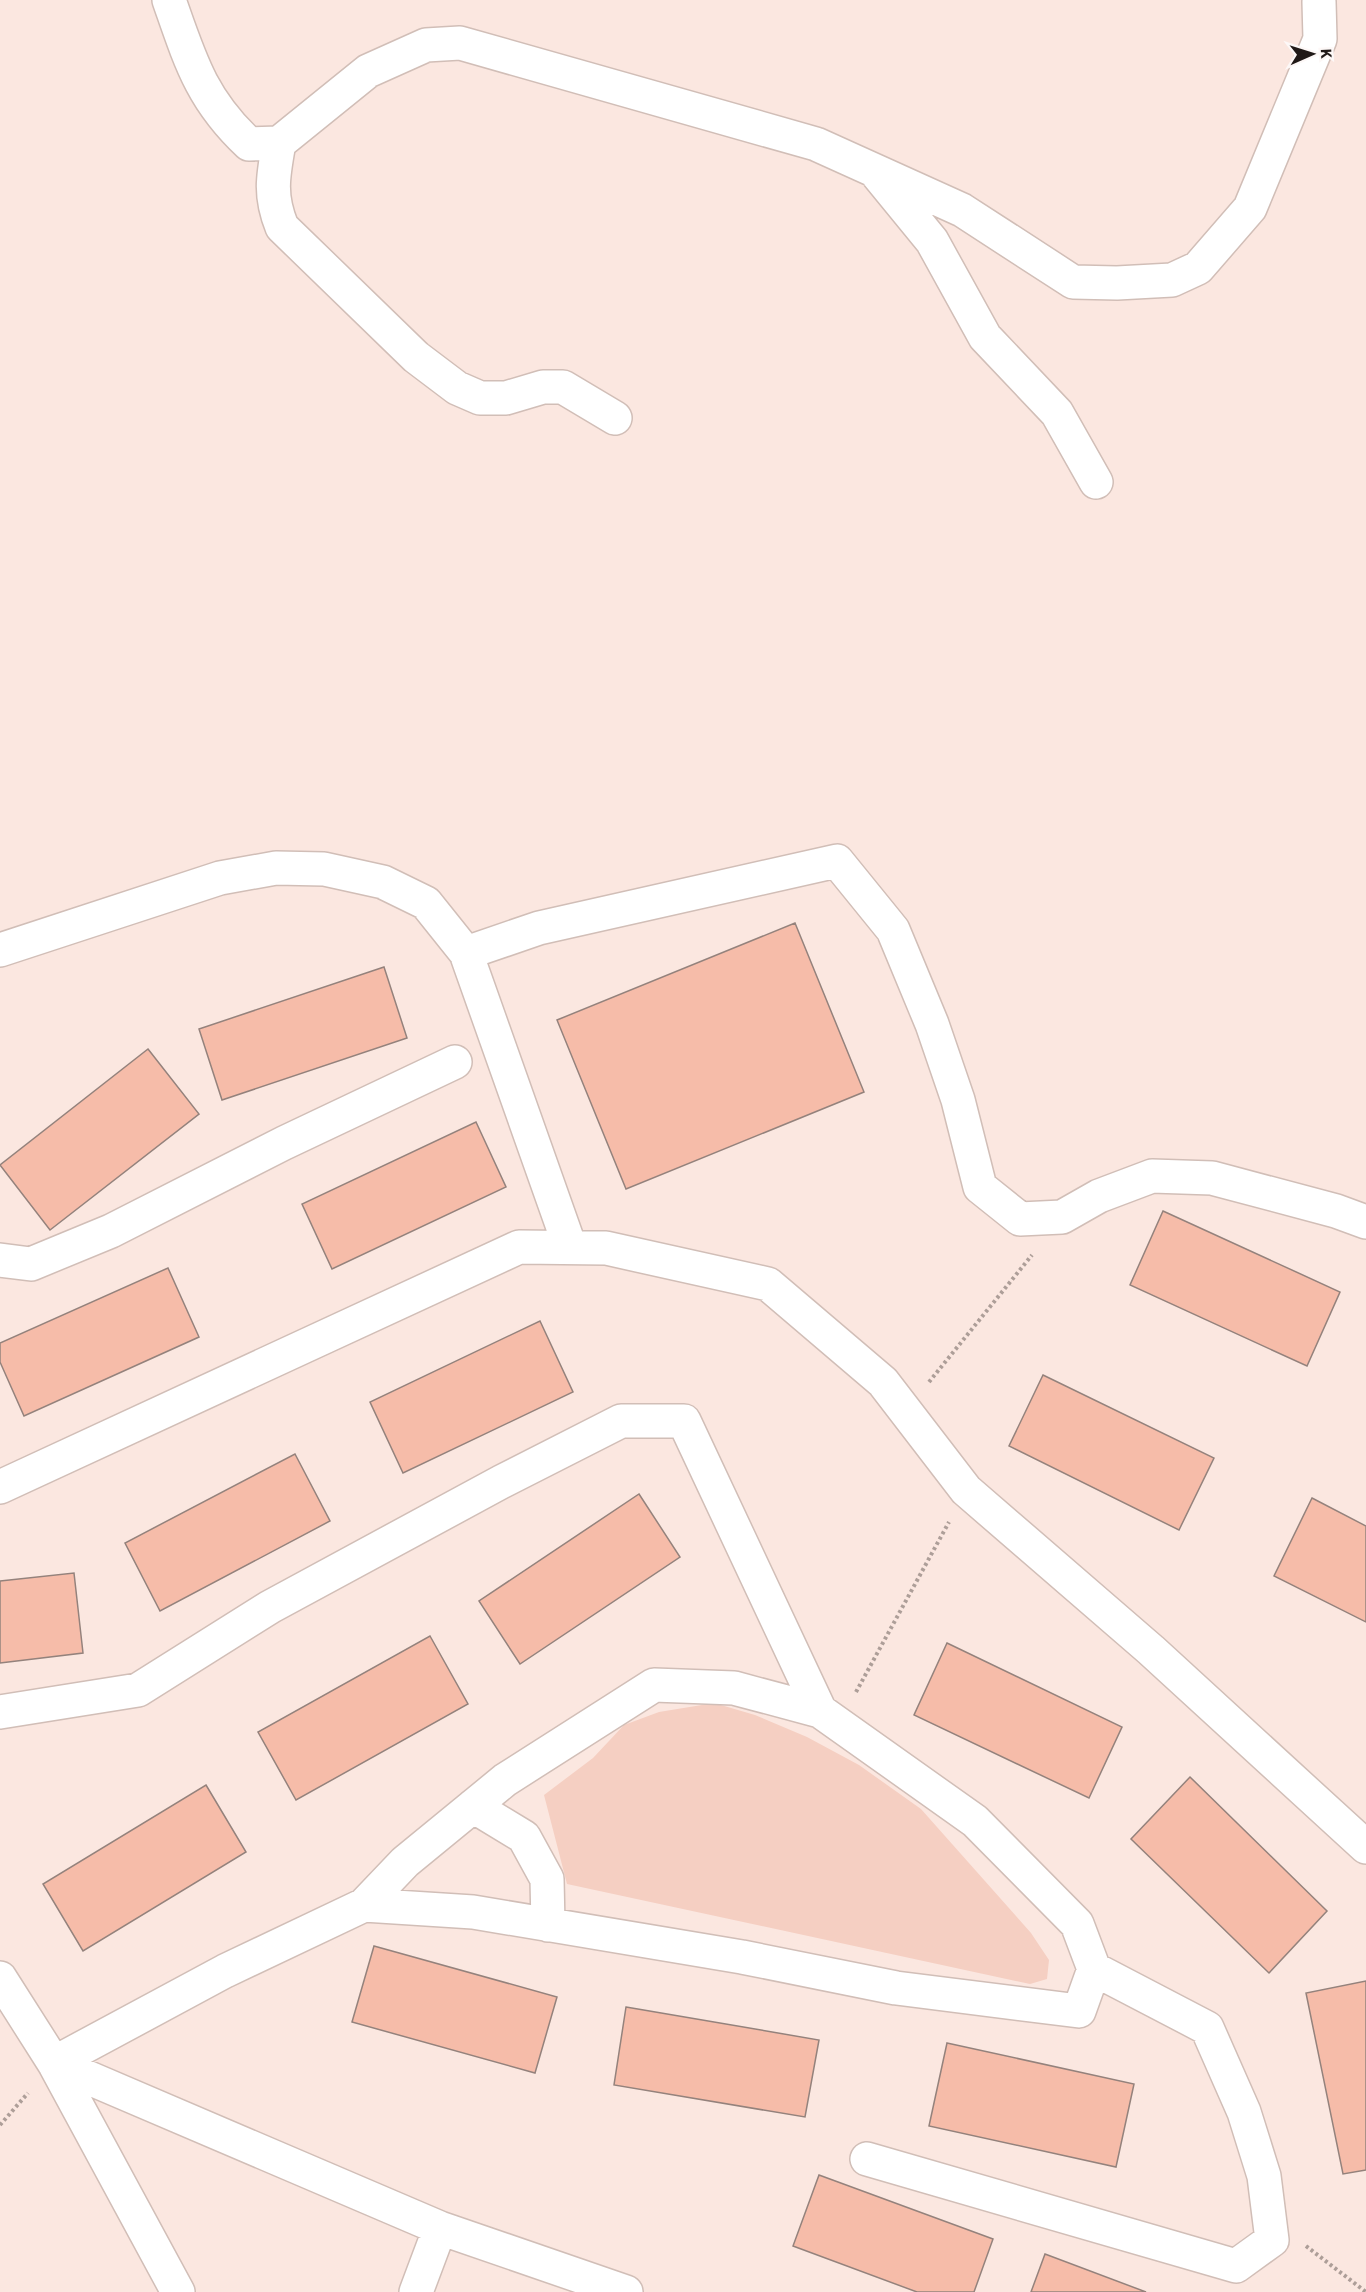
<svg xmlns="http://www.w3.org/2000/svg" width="1366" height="2292" viewBox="0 0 1366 2292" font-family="'Source Sans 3',sans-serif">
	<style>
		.green { fill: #f5cfc2 }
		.building { fill: #f6bca9; stroke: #94827c; stroke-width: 1.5 }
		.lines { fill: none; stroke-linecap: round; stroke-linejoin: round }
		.street-casing { stroke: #d1beb7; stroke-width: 36 }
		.path { stroke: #ad9e98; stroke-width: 4; stroke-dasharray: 3 3; stroke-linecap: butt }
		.street { stroke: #fff; stroke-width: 33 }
	</style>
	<rect width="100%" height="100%" fill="#fbe7e0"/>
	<path class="green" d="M 714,1703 L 755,1715 L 807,1737 L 859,1765 L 921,1809 L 1031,1933 L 1049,1960 L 1047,1979 L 1030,1984 L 567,1884 L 544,1795 L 593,1758 L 624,1725 L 659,1712 Z"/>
	<path class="building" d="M 795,923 L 864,1092 L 626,1189 L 557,1020 Z
		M 384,967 L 407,1038 L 222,1100 L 199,1029 Z
		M 148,1049 L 199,1114 L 50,1230 L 0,1165 Z
		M 476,1122 L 506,1187 L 332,1269 L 302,1204 Z
		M 1163,1211 L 1340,1292 L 1307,1366 L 1130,1285 Z
		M 168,1268 L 199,1337 L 24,1416 L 0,1362 L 0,1343 Z
		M 540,1321 L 573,1392 L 403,1473 L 370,1402 Z
		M 1043,1375 L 1214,1458 L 1179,1530 L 1009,1446 Z
		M 295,1454 L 330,1521 L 160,1611 L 125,1543 Z
		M 639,1494 L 680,1557 L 520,1664 L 479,1601 Z
		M 1312,1498 L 1366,1526 L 1366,1622 L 1274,1576 Z
		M 74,1573 L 83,1653 L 0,1663 L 0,1581 Z
		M 430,1636 L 468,1704 L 296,1800 L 258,1732 Z
		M 947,1643 L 1122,1727 L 1089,1798 L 914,1715 Z
		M 1190,1777 L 1327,1911 L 1269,1973 L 1131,1839 Z
		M 206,1785 L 246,1852 L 83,1951 L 43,1884 Z
		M 374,1946 L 557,1997 L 535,2073 L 352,2022 Z
		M 1366,1981 L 1366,2170 L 1343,2174 L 1306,1993 Z
		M 626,2007 L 819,2040 L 805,2117 L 614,2085 Z
		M 947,2043 L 1134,2084 L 1116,2167 L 929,2126 Z
		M 819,2175 L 993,2239 L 974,2292 L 917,2292 L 793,2246 Z
		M 1045,2254 L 1146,2292 L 1031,2292 Z"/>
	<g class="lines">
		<g class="street-casing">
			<path id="street" d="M 169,0 C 190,60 201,99 249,144 L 279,143 L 368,71 L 426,45 L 460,43 L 816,144 L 962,210 L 1073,282 L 1117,283 L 1172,280 L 1198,268 L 1250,208 L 1320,39 L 1319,2
				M 279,143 C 273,176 269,195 282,227 L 416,357 L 457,388 L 480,398 L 506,398 L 543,387 L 563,387 L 615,418
				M 878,175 L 932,241 L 985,337 L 1057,413 L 1096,482
				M 0,950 L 220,878 L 276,868 L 324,869 L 383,882 L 426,903 L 466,953 L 570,1247
				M 466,953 L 539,928 L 837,861 L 893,930 L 932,1024 L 958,1100 L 980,1187 L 1020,1219 L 1062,1217 L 1099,1196 L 1152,1176 L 1212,1178 L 1336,1211 L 1366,1222
				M 0,1260 L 31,1264 L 111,1231 L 284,1143 L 455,1062
				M 0,1487 L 519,1247 L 606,1248 L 768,1284 L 883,1382 L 966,1490 L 1151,1650 L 1366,1847
				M 0,1712 L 138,1690 L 270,1607 L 501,1482 L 621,1421 L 684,1421 L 820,1711 L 975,1821 L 1077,1924 L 1094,1969 L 1079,2011 L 896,1988 L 742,1957 L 473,1912 L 364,1905 L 225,1971 L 54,2063
				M 473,1806 L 524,1837 L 547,1879 L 548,1925
				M 364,1905 L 405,1862 L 505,1780 L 654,1685 L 734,1688 L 820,1711
				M 0,1978 L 54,2063 L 178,2292
				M 54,2063 L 440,2228 L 626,2292
				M 867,2159 L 1236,2266 L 1272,2240 L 1264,2176 L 1244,2112 L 1207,2028 L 1094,1969
				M 416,2292 L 440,2228"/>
		</g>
		<path class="path" d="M 929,1382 L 1032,1255
			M 856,1692 L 949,1522
			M 0,2125 L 28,2093
			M 1306,2246 L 1366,2292"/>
		<use href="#street" class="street"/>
	</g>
	<g transform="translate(1312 54) rotate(87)" stroke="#fdf8f7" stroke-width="4.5" paint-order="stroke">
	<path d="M0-4.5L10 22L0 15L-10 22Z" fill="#201917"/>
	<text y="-9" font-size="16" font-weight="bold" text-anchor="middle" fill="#201917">K</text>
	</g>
</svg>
